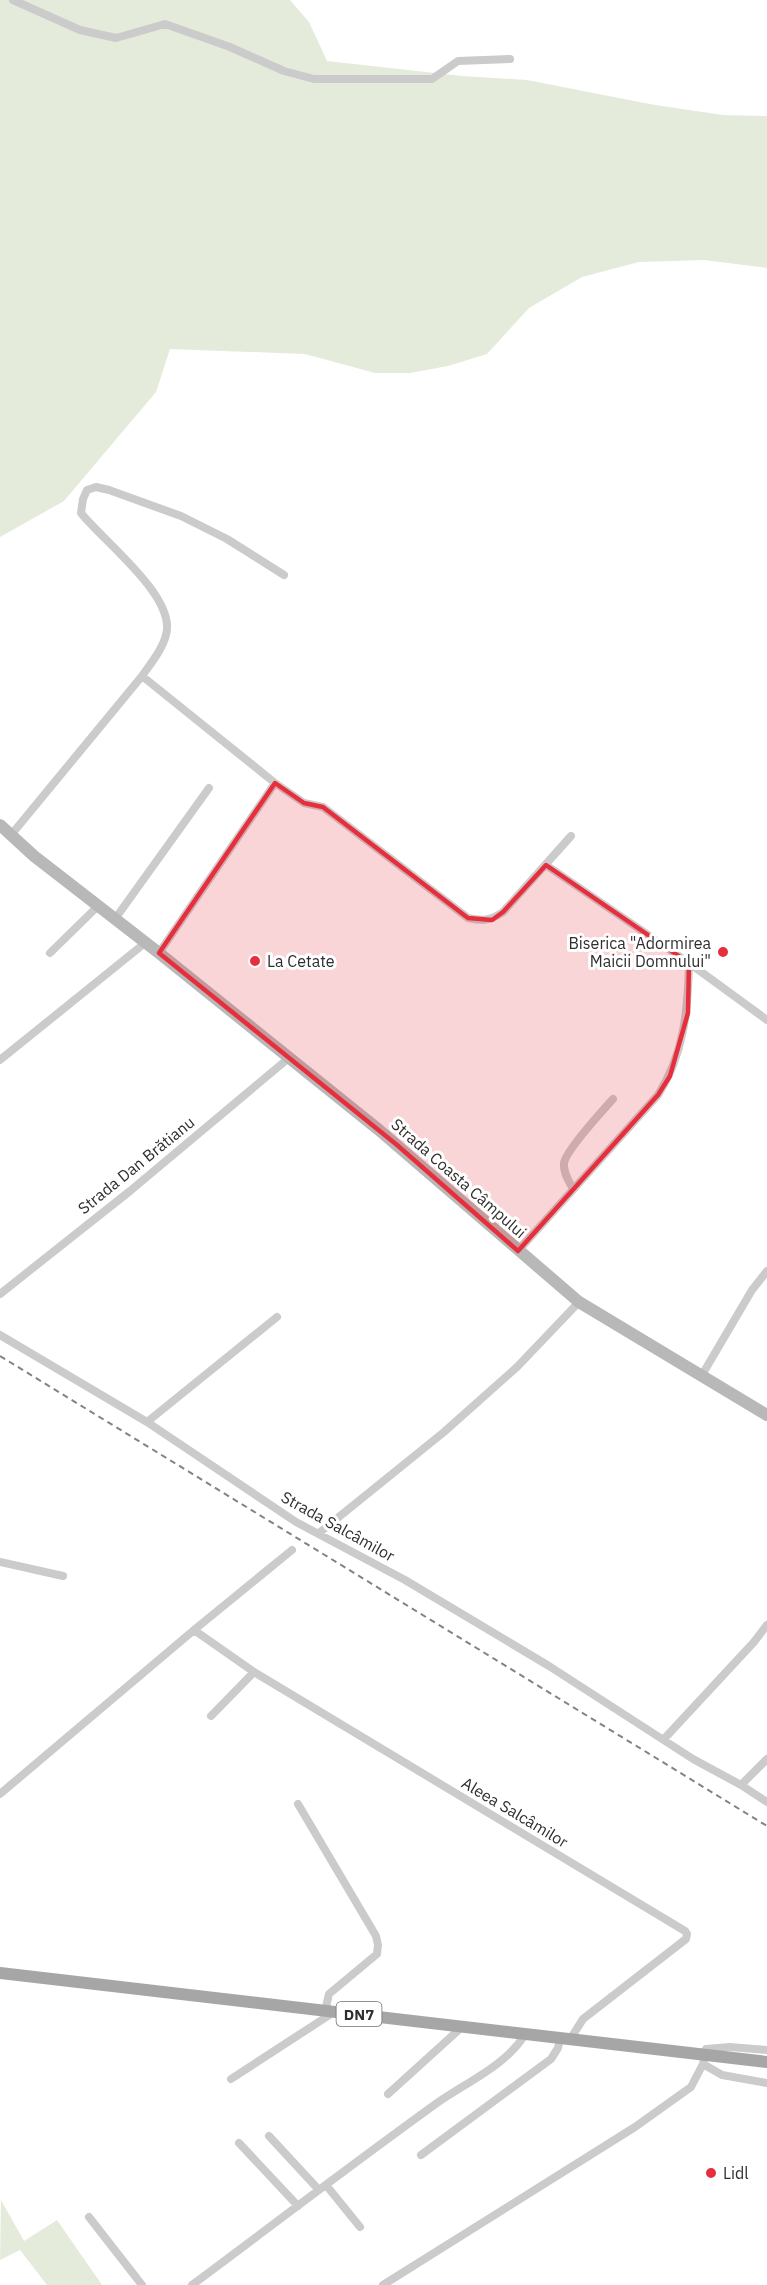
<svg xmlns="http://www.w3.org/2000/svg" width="767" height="2285" viewBox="0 0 767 2285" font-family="'IBM Plex Sans',sans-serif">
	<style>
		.green { fill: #e4ebdb }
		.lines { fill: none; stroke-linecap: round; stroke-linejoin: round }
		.street { stroke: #cbcbcb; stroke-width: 8 }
		.secondary { stroke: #b8b8b8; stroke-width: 12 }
		.primary { stroke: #a6a6a6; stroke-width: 12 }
		.rail { stroke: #838383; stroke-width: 2; stroke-dasharray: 6 4.5; stroke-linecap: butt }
		.marked { fill: #e62e3c; fill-opacity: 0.2; stroke: #e62e3c; stroke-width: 4.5; stroke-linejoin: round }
		.poi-dot { fill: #e62e3c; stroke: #fff; stroke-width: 2 }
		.labels { text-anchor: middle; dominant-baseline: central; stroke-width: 6; stroke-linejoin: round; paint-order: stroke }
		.shield { fill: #fff; stroke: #6d6d6d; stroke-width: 1.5 }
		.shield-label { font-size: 15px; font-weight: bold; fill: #2e2e2e }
		.poi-label { font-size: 16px; fill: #2e2e2e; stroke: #fff; text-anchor: start }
		.street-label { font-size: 16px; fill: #2e2e2e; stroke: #fff }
	</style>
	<rect width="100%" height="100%" fill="#fff"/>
	<path class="green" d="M 0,0 L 290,0 L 309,22 L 327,61 L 462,76 L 527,80 L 655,105 L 723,115 L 767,116 L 767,268 L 704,260 L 639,262 L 582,277 L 529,308 L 487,354 L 448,366 L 410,373 L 375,373 L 305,354 L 170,349 L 156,392 L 64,501 L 0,537 Z
		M 1,2200 L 24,2241 L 57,2220 L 102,2285 L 47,2285 L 20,2250 L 0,2260 Z"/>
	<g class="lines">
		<path class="street" d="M 13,0 L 80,30 L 116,38 L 165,24 L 230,47 L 284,71 L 314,79 L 432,79 L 458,61 L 510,59
			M 142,676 L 275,783 L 304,803 L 323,807 L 468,918 C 482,921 490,921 503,912 L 571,836
			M 11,835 L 142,676 C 151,663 162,650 166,635 C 177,597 103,541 81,513 L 83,499 L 87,490 L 96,487 L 109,490 L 181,516 L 227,539 L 284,575
			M 546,865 L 689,963 L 767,1020
			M 115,919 L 209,788
			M 50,953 L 98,906
			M 159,953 L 275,783
			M 0,1060 L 145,943
			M 573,1189 C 569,1181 563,1173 564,1163 C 566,1151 603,1110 613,1099
			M 518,1251 L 658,1095 C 684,1054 688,1010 689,963
			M 0,1294 L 130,1191 L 290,1057
			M 0,1335 L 147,1422 L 296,1522 L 405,1580 L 549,1666 L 693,1759 L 741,1785
			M 702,1375 L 752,1290 L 767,1271
			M 147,1422 L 277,1317
			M 319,1533 L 444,1432 L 517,1367 L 579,1302
			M 0,1562 L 63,1576
			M 194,1630 L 254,1672 L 685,1931 L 687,1934 L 686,1939 L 583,2019 L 571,2038
			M 211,1716 L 254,1672
			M 664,1739 L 754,1642 L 767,1625
			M 767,1759 L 741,1785 L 767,1802
			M 0,1794 L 194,1630 L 292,1550
			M 298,1804 L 376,1936 L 378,1945 L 377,1954 L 329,1994 L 325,2011
			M 703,2064 L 722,2075 L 767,2083
			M 231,2079 L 334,2012
			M 388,2094 L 463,2026
			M 269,2136 L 319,2190
			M 239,2143 L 298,2206
			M 421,2155 L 551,2059 L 558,2048 L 560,2037
			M 326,2185 L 360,2227
			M 89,2217 L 142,2285
			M 192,2285 C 274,2224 355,2162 437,2103 C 467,2082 507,2065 526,2033
			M 383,2285 L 635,2127 L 691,2087 L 703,2064 L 706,2049 L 730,2047 L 767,2050"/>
		<path class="secondary" d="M 0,825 L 34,856 L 159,953 L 379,1130 L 579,1302 L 767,1415"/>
		<path class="primary" d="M 0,1973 L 767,2062"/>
		<path class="rail" d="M 0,1356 L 767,1826"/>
	</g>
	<path class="marked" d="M 275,783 L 304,803 L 323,807 L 468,918 L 492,920 L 503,912 L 546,865 L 689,963 L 688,1013 L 670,1076 L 658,1095 L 518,1251 L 397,1145 L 159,953 Z"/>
	<g class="poi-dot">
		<circle cx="723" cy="952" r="6"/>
		<circle cx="255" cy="961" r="6"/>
		<circle cx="711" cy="2173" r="6"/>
	</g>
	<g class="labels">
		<rect class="shield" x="336.5" y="2002" width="45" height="24" rx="4.5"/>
		<g class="shield-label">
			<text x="359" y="2014">DN7</text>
		</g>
		<g class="poi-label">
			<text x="711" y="943" text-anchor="end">Biserica "Adormirea<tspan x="711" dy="18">Maicii Domnului"</tspan></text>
			<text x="267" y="961">La Cetate</text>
			<text x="723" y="2173">Lidl</text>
		</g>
		<g class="street-label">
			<text transform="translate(136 1165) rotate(-39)">Strada Dan Brătianu</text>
			<text transform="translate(459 1178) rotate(41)">Strada Coasta Câmpului</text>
			<text transform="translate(338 1526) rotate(29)">Strada Salcâmilor</text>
			<text transform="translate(515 1812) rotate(31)">Aleea Salcâmilor</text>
		</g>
	</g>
</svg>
